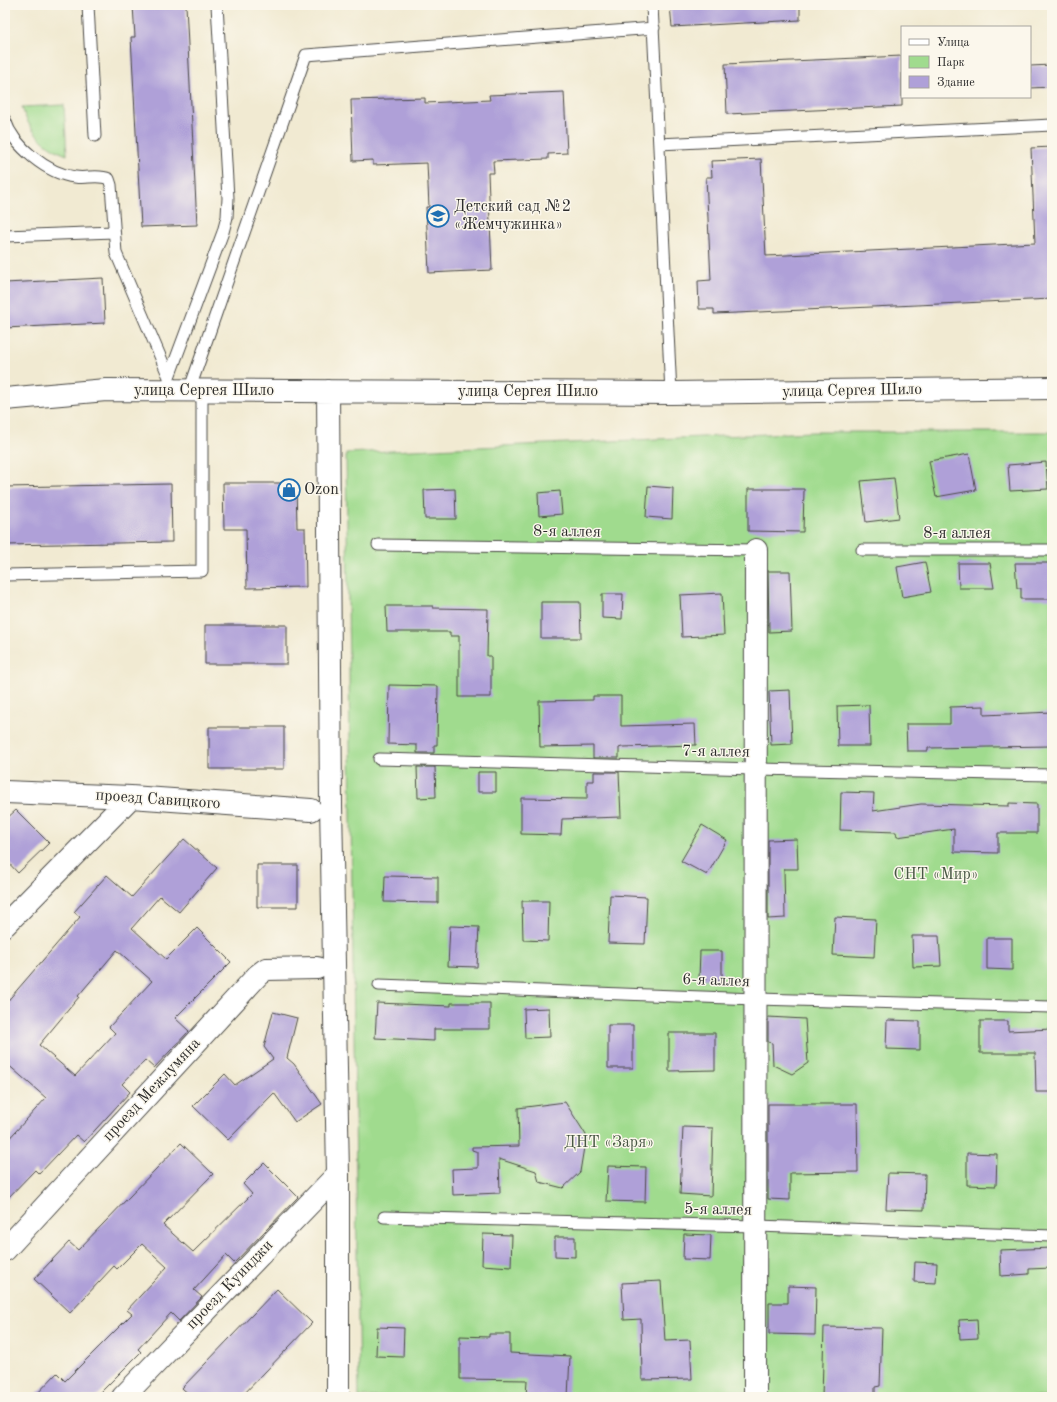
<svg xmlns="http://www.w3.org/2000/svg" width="1057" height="1402" viewBox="0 0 1057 1402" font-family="'Old Standard TT',serif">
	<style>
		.green { fill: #a0db8e; stroke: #66835c }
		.building { fill: #afa0d8; fill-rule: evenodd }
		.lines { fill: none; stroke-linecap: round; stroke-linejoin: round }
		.service-casing { stroke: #494844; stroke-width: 13 }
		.minor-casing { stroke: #494844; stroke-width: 24 }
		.service { stroke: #fff; stroke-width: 11 }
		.minor { stroke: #fff; stroke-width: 22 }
		.labels { text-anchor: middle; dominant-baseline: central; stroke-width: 3; stroke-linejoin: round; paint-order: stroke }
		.poi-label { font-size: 16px; fill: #2b2b2b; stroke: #fbf7ec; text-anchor: start }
		.street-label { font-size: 16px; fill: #2b2b2b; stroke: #fbf7ec }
		.park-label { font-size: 16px; fill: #485744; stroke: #fbf7ec }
	</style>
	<rect width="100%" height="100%" fill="#fbf7ec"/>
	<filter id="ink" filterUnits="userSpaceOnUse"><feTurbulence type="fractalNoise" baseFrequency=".025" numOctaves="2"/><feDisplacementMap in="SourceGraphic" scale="8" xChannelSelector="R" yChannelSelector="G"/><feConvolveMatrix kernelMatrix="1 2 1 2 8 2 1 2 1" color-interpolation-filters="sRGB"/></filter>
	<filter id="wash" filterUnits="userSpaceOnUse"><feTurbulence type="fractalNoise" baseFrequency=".012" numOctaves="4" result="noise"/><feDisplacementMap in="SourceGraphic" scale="16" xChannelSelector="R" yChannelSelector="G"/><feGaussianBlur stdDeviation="0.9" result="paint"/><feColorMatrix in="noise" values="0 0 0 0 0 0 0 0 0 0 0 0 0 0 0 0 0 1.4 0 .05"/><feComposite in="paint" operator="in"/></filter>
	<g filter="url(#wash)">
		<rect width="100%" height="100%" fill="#f1ead2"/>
		<path class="green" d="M 64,105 L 67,155 C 43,146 29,131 22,107 Z
			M 812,432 L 1052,432 L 1052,1397 L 359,1397 L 346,453 Z"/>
		<g id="blocks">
			<path class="building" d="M 133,5 L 186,5 L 197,225 L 141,227 L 131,37 L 135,37 Z
				M 670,5 L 800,5 L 800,20 L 672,27 Z
				M 902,56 L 902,106 L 727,114 L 725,64 Z
				M 1052,65 L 1052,87 L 1030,88 L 1030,66 Z
				M 564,92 L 567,153 L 548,154 L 548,159 L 493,161 L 494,173 L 488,173 L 492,270 L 429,273 L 426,207 L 429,207 L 427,163 L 373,165 L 373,160 L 353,161 L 351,100 L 425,98 L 425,103 L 490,100 L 489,95 Z
				M 1052,147 L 1052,299 L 714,314 L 714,309 L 699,309 L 698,281 L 711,280 L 706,177 L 712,177 L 711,161 L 761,159 L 766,256 L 1035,243 L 1031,148 Z
				M 103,278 L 105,323 L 5,328 L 5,283 Z
				M 969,454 L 976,490 L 936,497 L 929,461 Z
				M 1046,462 L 1048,489 L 1010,491 L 1008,465 Z
				M 894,478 L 899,518 L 866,522 L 861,481 Z
				M 223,483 L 296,483 L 297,528 L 305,528 L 306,587 L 247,588 L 246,529 L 224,529 Z
				M 171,484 L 172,542 L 5,545 L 5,487 Z
				M 648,486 L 673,488 L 672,519 L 646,517 Z
				M 455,489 L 456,519 L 425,519 L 424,490 Z
				M 748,489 L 804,489 L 803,532 L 748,531 Z
				M 560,491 L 562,514 L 539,516 L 538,493 Z
				M 925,562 L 931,592 L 902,597 L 897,567 Z
				M 958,563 L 990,563 L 994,588 L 959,588 Z
				M 1015,563 L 1052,563 L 1052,599 L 1021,599 L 1021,588 L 1017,588 Z
				M 768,571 L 790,571 L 792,631 L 769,632 Z
				M 722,593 L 724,635 L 682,637 L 680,595 Z
				M 602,594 L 623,594 L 622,619 L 602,618 Z
				M 541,602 L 580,602 L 581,638 L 541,638 Z
				M 386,606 L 433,606 L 433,608 L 488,609 L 487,656 L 491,656 L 491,697 L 459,697 L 459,636 L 450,636 L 450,632 L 387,632 Z
				M 205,625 L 287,625 L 287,664 L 205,664 Z
				M 389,685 L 438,686 L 437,745 L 434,745 L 434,753 L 417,753 L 417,745 L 388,744 Z
				M 790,690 L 792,744 L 771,745 L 769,691 Z
				M 593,696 L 621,696 L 621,726 L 695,724 L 696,745 L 622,747 L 619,748 L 619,758 L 593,758 L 593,746 L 540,747 L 539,701 L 593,700 Z
				M 869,705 L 870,746 L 838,746 L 837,706 Z
				M 984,706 L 984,715 L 1052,712 L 1052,746 L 928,748 L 928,751 L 907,751 L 906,724 L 950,724 L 950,707 Z
				M 209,727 L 284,727 L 284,769 L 209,769 Z
				M 417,767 L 435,767 L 436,797 L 418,798 Z
				M 478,772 L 496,772 L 496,792 L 478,792 Z
				M 594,772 L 619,772 L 621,817 L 562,819 L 561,835 L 521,834 L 521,798 L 587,799 L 587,781 L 594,781 Z
				M 841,792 L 874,793 L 873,811 L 921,804 L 1009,806 L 1009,803 L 1037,804 L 1037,833 L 998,833 L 998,853 L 954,852 L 954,829 L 897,837 L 896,832 L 840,830 Z
				M 16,810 L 49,843 L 18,873 L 5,859 L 5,820 Z
				M 702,825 L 727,840 L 707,875 L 681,861 Z
				M 184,839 L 217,868 L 179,912 L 160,896 L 132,928 L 166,959 L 197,928 L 231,962 L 175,1018 L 189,1031 L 154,1068 L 145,1060 L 122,1084 L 130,1092 L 84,1142 L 76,1135 L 39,1174 L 35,1170 L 5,1201 L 5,1143 L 46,1098 L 5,1062 L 5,1004 L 80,917 L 74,912 L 107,875 L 132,897 ZM 117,950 L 152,981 L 109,1027 L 115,1033 L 75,1076 L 39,1045 L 79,997 L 78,996 Z
				M 797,839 L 798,869 L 784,869 L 785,918 L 768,919 L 768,840 Z
				M 257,865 L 298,865 L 298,907 L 257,907 Z
				M 385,876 L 438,877 L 438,903 L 384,902 Z
				M 610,895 L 647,897 L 645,944 L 608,943 Z
				M 522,901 L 549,901 L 548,941 L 523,940 Z
				M 835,917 L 876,919 L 874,957 L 833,955 Z
				M 450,926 L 479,927 L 477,967 L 448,966 Z
				M 912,936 L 939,936 L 941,966 L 913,967 Z
				M 987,938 L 1012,938 L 1012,970 L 987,969 Z
				M 700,951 L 722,951 L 722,980 L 699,979 Z
				M 377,1003 L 451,1006 L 451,1003 L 490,1003 L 490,1029 L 434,1029 L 434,1041 L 375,1038 Z
				M 549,1008 L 550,1037 L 525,1038 L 524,1009 Z
				M 273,1012 L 297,1018 L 287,1058 L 294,1064 L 322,1104 L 295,1122 L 274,1093 L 228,1140 L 193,1106 L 225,1074 L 235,1085 L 273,1059 L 264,1047 Z
				M 768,1017 L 805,1019 L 808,1063 L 792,1074 L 773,1065 L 772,1043 L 768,1042 Z
				M 887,1020 L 920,1021 L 920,1050 L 886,1049 Z
				M 980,1021 L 1008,1021 L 1008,1031 L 1052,1029 L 1052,1092 L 1036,1092 L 1035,1053 L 980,1053 Z
				M 608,1025 L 633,1025 L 633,1068 L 608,1068 Z
				M 669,1033 L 715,1033 L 715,1070 L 669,1071 Z
				M 565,1102 L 586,1135 L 580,1172 L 563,1188 L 539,1182 L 536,1171 L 499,1159 L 500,1193 L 453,1195 L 452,1169 L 478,1168 L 478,1152 L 472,1150 L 472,1147 L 519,1146 L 518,1108 Z
				M 768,1104 L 857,1104 L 858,1172 L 790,1173 L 790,1200 L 768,1199 Z
				M 683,1127 L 713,1128 L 711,1196 L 680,1194 Z
				M 181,1143 L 213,1174 L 163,1225 L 193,1252 L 252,1194 L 243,1184 L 264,1163 L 298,1197 L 234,1263 L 226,1255 L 194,1290 L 202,1297 L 179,1321 L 171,1313 L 138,1349 L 141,1352 L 96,1397 L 34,1397 L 57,1373 L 65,1381 L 132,1314 L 127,1310 L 167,1267 L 142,1244 L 117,1269 L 114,1266 L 70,1313 L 34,1279 L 69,1242 L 78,1250 Z
				M 967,1153 L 997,1154 L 996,1186 L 967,1185 Z
				M 608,1166 L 646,1167 L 645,1202 L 606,1201 Z
				M 888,1173 L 925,1174 L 924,1210 L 886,1209 Z
				M 483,1234 L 512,1235 L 511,1267 L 482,1265 Z
				M 684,1234 L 711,1235 L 710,1260 L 683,1259 Z
				M 555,1237 L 575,1237 L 575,1257 L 555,1256 Z
				M 1052,1248 L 1052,1268 L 1029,1269 L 1029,1274 L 1001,1276 L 1000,1250 Z
				M 915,1262 L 937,1263 L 936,1283 L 914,1282 Z
				M 661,1281 L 665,1341 L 690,1340 L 692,1379 L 642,1380 L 641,1319 L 624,1320 L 622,1283 Z
				M 788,1286 L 816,1287 L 815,1335 L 769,1334 L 769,1303 L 788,1303 Z
				M 277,1289 L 312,1323 L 241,1397 L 192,1397 L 182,1388 Z
				M 977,1319 L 978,1338 L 960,1339 L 959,1320 Z
				M 377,1327 L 404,1328 L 403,1357 L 376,1356 Z
				M 824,1327 L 882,1328 L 880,1386 L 875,1387 L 875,1397 L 822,1397 Z
				M 489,1334 L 510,1334 L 510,1353 L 570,1356 L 568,1397 L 526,1397 L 527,1380 L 460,1379 L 460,1336 L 489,1337 Z"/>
		</g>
	</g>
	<g filter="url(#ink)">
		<use href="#blocks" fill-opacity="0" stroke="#494844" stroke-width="1"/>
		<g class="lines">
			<g class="service-casing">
				<path id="service" d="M 88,5 L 95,136
					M 652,5 L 671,393
					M 5,120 C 13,146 48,174 75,177 C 87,179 98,174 109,179 L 111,185 L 116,253 L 169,377 L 169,380
					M 659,144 L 1052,125
					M 5,236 L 114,232
					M 169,377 L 223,232 L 227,217 L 228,198 L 217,5
					M 189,391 L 306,55 L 654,28
					M 378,545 L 756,550
					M 862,550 L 1052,550
					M 5,575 L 202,571 L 202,391
					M 379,759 L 755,769 L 1052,775
					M 379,985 L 755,999 L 1052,1007
					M 384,1217 L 755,1226 L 1052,1236"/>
			</g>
			<g class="minor-casing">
				<path id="minor" d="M 328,391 L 331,805 L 338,1174 L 338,1397
					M 5,399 L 106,390 L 671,393 L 1052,388
					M 5,792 L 131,797 L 311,810
					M 5,925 L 131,797
					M 5,1250 L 258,975 L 266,969 L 317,968
					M 123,1397 L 338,1174
					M 755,1397 L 756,550"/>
			</g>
			<use href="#service" class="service"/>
			<use href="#minor" class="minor"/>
		</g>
	</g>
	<defs>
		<g id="school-ring" transform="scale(1.15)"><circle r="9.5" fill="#fbf7ec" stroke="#1f6fb2" stroke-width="1.5"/><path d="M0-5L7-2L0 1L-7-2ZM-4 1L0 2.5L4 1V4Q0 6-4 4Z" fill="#1f6fb2"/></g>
		<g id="shop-ring" transform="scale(1.15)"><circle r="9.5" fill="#fbf7ec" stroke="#1f6fb2" stroke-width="1.5"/><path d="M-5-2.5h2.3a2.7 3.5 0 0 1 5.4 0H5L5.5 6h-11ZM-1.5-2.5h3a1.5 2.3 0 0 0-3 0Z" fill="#1f6fb2"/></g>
	</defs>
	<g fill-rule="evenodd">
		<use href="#school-ring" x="438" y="216"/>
		<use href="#shop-ring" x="289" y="490"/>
	</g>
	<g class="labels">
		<g class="poi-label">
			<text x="454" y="207">Детский сад №2<tspan x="454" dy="18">«Жемчужинка»</tspan></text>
			<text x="304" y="490">Ozon</text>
		</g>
		<g class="street-label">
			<text x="204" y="391">улица Сергея Шило</text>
			<text transform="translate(852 391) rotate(-1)">улица Сергея Шило</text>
			<text x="528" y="392">улица Сергея Шило</text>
			<text transform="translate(567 532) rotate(1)">8-я аллея</text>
			<text x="957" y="534">8-я аллея</text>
			<text transform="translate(716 752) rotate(1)">7-я аллея</text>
			<text transform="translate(158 800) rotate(4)">проезд Савицкого</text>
			<text transform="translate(716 981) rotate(2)">6-я аллея</text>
			<text transform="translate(152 1090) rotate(-47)">проезд Межлумяна</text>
			<text transform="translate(718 1210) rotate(1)">5-я аллея</text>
			<text transform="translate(230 1285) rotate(-46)">проезд Куинджи</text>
		</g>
		<g class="park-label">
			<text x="936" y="875">СНТ «Мир»</text>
			<text x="609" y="1143">ДНТ «Заря»</text>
		</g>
	</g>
	<rect width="1057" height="1402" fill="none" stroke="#fbf7ec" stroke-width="20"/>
	<rect x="901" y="26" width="130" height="72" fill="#fbf7ec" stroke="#a8a59f"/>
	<rect x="909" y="39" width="20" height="6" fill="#ffffff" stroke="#a8a59f"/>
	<text x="937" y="46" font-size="12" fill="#2b2b2b">Улица</text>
	<rect x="909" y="56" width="20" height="12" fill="#a0db8e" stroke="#a8a59f"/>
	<text x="937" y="66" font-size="12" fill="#2b2b2b">Парк</text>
	<rect x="909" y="76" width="20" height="12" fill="#afa0d8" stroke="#a8a59f"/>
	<text x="937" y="86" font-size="12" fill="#2b2b2b">Здание</text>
</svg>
